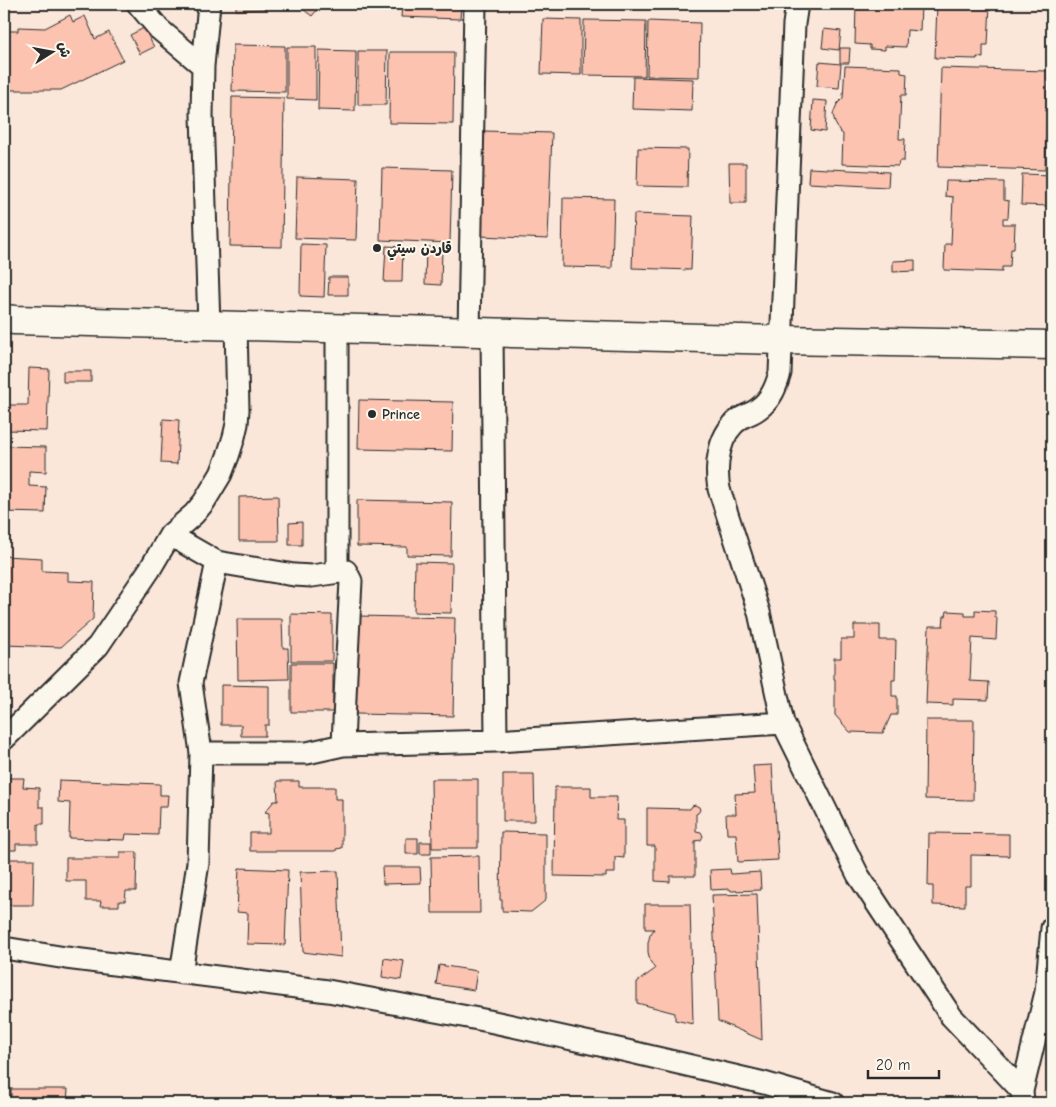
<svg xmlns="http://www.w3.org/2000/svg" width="1056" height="1107" viewBox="0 0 1056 1107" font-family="'Comic Neue','Playpen Sans Arabic',sans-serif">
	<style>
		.building { fill: #fbc3b0; stroke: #2b2b2b }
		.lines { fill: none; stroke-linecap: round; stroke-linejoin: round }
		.street-casing { stroke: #2b2b2b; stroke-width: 25 }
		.secondary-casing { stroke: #2b2b2b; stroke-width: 31 }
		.street { stroke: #fbf7ec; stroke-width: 21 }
		.secondary { stroke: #fbf7ec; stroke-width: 28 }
		.poi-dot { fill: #2b2b2b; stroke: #fbf7ec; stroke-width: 2 }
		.labels { text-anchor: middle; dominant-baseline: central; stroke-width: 4; stroke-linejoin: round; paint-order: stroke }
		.poi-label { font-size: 14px; font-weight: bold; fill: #2b2b2b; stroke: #fbf7ec; text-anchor: start }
	</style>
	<rect width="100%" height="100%" fill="#fbe7da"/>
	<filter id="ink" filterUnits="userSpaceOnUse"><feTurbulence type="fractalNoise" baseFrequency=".02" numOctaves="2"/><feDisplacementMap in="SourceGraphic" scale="10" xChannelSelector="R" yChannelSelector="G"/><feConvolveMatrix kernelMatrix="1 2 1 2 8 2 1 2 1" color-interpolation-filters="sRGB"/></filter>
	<g filter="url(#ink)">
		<path class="building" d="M 236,4 L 265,4 L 265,9 L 236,10 Z
			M 296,4 L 322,4 L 312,16 Z
			M 402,4 L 461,4 L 460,19 L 401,17 Z
			M 856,4 L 921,4 L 920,31 L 907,30 L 906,47 L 885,46 L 885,50 L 870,49 L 870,45 L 855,44 Z
			M 937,4 L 990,4 L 988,45 L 983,45 L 983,58 L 977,57 L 977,59 L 935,58 Z
			M 70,15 L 73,22 L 85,16 L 95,39 L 109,32 L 123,60 L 61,90 L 4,90 L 4,31 L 18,31 L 18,27 L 45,28 Z
			M 543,19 L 581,20 L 581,75 L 541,74 Z
			M 584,20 L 646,21 L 645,76 L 583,75 Z
			M 648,21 L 700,23 L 699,77 L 647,76 Z
			M 144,28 L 154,47 L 140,54 L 130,35 Z
			M 824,29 L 841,31 L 839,50 L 822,48 Z
			M 233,45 L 285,46 L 285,92 L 232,91 Z
			M 287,47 L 316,47 L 316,100 L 287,99 Z
			M 840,48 L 850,48 L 849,63 L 840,63 Z
			M 319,50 L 356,51 L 355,111 L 318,110 Z
			M 358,51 L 387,51 L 386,105 L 358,105 Z
			M 390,52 L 454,52 L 453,124 L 389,123 Z
			M 819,62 L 841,64 L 839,88 L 817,86 Z
			M 845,66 L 901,68 L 901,73 L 907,74 L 906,95 L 901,95 L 899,139 L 905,139 L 904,161 L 899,161 L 898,166 L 842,164 L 843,134 L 840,132 L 835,123 L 833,114 L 837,104 L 843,98 Z
			M 941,68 L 1048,71 L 1045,170 L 938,167 Z
			M 633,77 L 693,79 L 692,111 L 632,109 Z
			M 232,97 L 284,98 L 282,247 L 230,246 Z
			M 813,100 L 827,101 L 825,132 L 811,130 Z
			M 484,131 L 552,133 L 548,239 L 480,236 Z
			M 638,148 L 688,149 L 687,187 L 637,186 Z
			M 729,163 L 746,163 L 746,203 L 730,203 Z
			M 382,168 L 452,170 L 450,243 L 380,240 Z
			M 809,168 L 889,172 L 888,187 L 808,183 Z
			M 1022,174 L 1052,175 L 1052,206 L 1021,205 Z
			M 297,177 L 358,179 L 356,240 L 295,238 Z
			M 946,181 L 1004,182 L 1004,200 L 1009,201 L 1008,218 L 1003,218 L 1003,224 L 1015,224 L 1014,249 L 1011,249 L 1010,267 L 1002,267 L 1002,272 L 944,270 L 945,244 L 951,244 L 953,197 L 945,196 Z
			M 563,198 L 614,199 L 612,268 L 562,267 Z
			M 634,214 L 693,216 L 691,270 L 632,268 Z
			M 301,244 L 326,245 L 324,297 L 300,296 Z
			M 386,246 L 403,247 L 402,282 L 384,282 Z
			M 426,247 L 442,248 L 441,285 L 425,284 Z
			M 915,260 L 915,271 L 893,272 L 893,261 Z
			M 329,277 L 348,277 L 348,295 L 328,295 Z
			M 29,368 L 49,369 L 47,431 L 4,430 L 4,405 L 28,405 Z
			M 63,371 L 91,371 L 91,382 L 63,382 Z
			M 359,400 L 453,402 L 452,451 L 358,449 Z
			M 163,419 L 179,420 L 177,464 L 161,463 Z
			M 4,446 L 46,447 L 46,472 L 29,471 L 29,486 L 46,487 L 45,513 L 4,512 Z
			M 278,496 L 279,541 L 239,541 L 239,497 Z
			M 357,500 L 452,502 L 451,556 L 407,555 L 407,547 L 357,546 Z
			M 302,522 L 302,545 L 289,545 L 289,523 Z
			M 4,556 L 42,558 L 42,571 L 68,572 L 68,581 L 94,582 L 93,619 L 61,647 L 4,645 Z
			M 415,562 L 452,563 L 451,613 L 414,612 Z
			M 975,610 L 995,611 L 995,617 L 997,617 L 996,640 L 972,638 L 970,681 L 989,682 L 988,700 L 953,699 L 953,705 L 926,704 L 929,626 L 943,626 L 944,616 L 946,616 L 947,611 L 965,612 L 965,616 L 975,616 Z
			M 291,614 L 332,615 L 332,661 L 291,661 Z
			M 358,616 L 455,618 L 453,716 L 356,714 Z
			M 237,619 L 282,619 L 283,648 L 288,648 L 289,679 L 238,680 Z
			M 854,625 L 880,625 L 880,640 L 896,640 L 895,680 L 892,680 L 892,696 L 897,696 L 897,715 L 891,715 L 883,733 L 850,732 L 835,715 L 835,679 L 834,679 L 834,658 L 841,658 L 841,639 L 854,639 Z
			M 291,663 L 333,663 L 333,712 L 291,712 Z
			M 221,685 L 269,686 L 269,725 L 265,725 L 265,736 L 241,736 L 241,725 L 221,725 Z
			M 926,720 L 974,720 L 973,800 L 925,799 Z
			M 772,765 L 778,860 L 738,862 L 736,834 L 727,834 L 726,814 L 736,814 L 735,794 L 755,793 L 753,766 Z
			M 503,774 L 534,774 L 535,821 L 503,821 Z
			M 6,778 L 24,778 L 23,787 L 39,788 L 39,807 L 44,807 L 44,824 L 38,824 L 38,844 L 16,844 L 16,850 L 4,850 L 4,792 L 5,793 Z
			M 431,779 L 478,779 L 478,848 L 432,848 Z
			M 59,780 L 160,784 L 160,795 L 168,795 L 167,807 L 159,807 L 158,835 L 126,834 L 125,840 L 69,838 L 70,803 L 58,802 Z
			M 277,781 L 299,781 L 299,787 L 335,787 L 335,799 L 342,799 L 342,848 L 336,849 L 336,851 L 250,851 L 250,833 L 269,833 L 269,813 L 265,812 L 274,801 L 278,801 Z
			M 555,787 L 591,787 L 591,797 L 617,797 L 616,820 L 624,820 L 624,858 L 615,857 L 615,873 L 606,873 L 606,877 L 554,876 Z
			M 695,805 L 699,807 L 700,810 L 698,813 L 696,814 L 696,831 L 701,832 L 703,836 L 701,840 L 695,841 L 695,876 L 670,876 L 670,882 L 655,881 L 655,846 L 647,846 L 647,808 L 690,809 L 692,806 Z
			M 501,832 L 546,833 L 546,900 L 531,912 L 502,911 L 502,900 L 500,900 Z
			M 929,833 L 1009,834 L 1009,856 L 971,855 L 971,886 L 965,886 L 965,906 L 933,905 L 933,886 L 928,886 Z
			M 406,838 L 418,838 L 418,854 L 406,854 Z
			M 420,842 L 431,842 L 431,854 L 420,854 Z
			M 120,852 L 137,852 L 136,891 L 126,891 L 125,901 L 119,901 L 119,906 L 100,906 L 101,901 L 86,901 L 86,881 L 66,881 L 66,858 L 120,858 Z
			M 479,856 L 480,913 L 432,913 L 431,857 Z
			M 4,859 L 34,859 L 33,905 L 4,905 Z
			M 382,867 L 420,867 L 421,883 L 383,884 Z
			M 239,868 L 288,870 L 285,945 L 247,944 L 248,913 L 237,912 Z
			M 730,869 L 731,874 L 760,872 L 761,890 L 731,891 L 730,889 L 711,890 L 710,870 Z
			M 338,871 L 341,957 L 303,952 L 300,872 Z
			M 757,894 L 762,1040 L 718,1021 L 712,895 Z
			M 645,904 L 690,904 L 693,1024 L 675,1020 L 675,1013 L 637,1003 L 637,982 L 655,969 L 650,961 L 648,952 L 648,943 L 650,935 L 654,929 L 645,929 Z
			M 384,958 L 404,961 L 401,980 L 382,977 Z
			M 439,965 L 477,971 L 474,990 L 436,984 Z
			M 11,1089 L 68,1089 L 67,1103 L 11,1103 Z"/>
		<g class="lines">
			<g class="street-casing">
				<path id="street" d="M 138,4 L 159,29 L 203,66
					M 209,4 L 203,66 L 202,115 L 209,325
					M 797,4 L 794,24 L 780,373 C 776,387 771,400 758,409 C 753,413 746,415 741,418 C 718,433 715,465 719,489 L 759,612 L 783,723 L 858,875 L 951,1016 L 1022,1091
					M 469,332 L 475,4
					M 492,333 L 496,741
					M 170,535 L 217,562 L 294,575 L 312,576 L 346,571 L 351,581 L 346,675 L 343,745
					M 337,572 L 337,329
					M 4,739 L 98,646 L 150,569 L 170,535 L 194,514 L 204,502 L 221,474 L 228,456 L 234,437 L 237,424 L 238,410 L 236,326
					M 201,753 L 307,753 L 343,745 L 496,741 L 783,723
					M 4,948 L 66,958 L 328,991 L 489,1021 L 627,1051 L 764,1083 L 833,1103
					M 181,973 L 198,863 L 201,753 L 191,683 L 217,562
					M 1023,1101 L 1022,1091 L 1046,992 L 1052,928"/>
			</g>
			<g class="secondary-casing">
				<path id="secondary" d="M 4,319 L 15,320 L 781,340 L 1052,345"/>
			</g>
			<use href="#street" class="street"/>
			<use href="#secondary" class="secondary"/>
		</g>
	</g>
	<g class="poi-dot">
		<circle cx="377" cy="248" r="5"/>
		<circle cx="372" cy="414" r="5"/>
	</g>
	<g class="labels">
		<g class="poi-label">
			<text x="387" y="248">قاردن سيتي</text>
			<text x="382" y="414">Prince</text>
		</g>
	</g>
	<rect width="1056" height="1107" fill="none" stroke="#fbf7ec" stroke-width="20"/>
	<rect x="10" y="10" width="1036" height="1087" fill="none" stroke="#2b2b2b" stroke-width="2" filter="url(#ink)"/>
	<g transform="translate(52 52) rotate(79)" stroke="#fbf7ec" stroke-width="4" paint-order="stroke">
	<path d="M0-4L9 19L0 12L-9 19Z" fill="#2b2b2b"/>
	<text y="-8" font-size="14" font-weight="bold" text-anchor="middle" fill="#2b2b2b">ش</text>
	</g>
	<path d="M868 1070v8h71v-8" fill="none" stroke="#2b2b2b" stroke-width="2.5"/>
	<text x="876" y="1070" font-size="15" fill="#2b2b2b" stroke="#fbf7ec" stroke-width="4" paint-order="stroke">20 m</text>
</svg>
